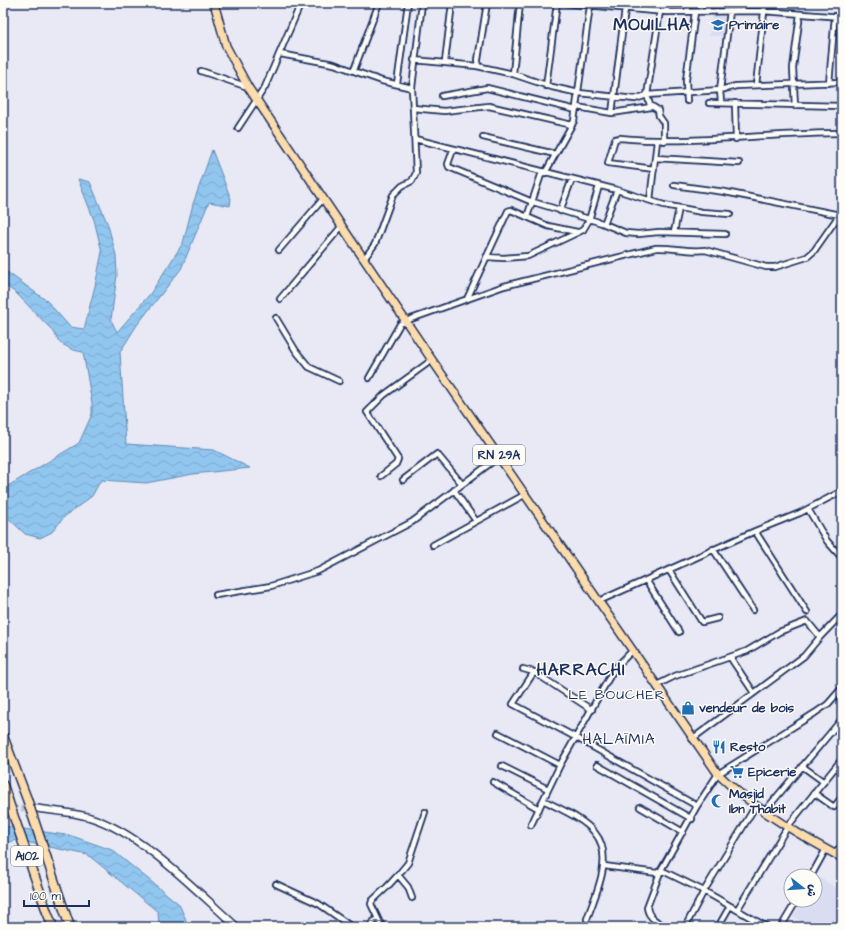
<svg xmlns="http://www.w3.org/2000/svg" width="845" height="930" viewBox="0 0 845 930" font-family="'Architects Daughter','Playpen Sans Arabic',sans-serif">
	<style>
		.built { fill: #dadcf2 }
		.water { fill: url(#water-waves); stroke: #628ab5 }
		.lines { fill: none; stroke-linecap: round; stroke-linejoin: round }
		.secondary-tunnel { stroke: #bfc4d6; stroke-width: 6; stroke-dasharray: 6 3; stroke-linecap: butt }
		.minor-casing { stroke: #1b2f5e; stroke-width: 8 }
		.secondary-casing { stroke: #1b2f5e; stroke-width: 9 }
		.primary-casing { stroke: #1b2f5e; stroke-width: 10 }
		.motorway-casing { stroke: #1b2f5e; stroke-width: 11 }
		.minor { stroke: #fdfcf7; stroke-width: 4.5 }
		.secondary { stroke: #fdfcf7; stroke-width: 6 }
		.primary { stroke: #fcdcac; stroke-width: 7 }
		.motorway { stroke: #fcdcac; stroke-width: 8 }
		.motorway-bridge-casing { stroke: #1b2f5e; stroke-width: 11; stroke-linecap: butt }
		.motorway-bridge { stroke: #fcdcac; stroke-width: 8 }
		.labels { text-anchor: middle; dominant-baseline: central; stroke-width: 3; stroke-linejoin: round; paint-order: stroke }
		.shield { fill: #fdfcf7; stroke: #5f6c8c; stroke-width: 1 }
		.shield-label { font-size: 12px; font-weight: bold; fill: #1b2f5e }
		.poi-label { font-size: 13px; font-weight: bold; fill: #1b2f5e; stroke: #fdfcf7; text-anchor: start }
		.neighbourhood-label { font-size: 14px; letter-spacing: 1px; fill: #1b2f5e; stroke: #fdfcf7 }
		.quarter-label { font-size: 15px; letter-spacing: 1px; fill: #1b2f5e; stroke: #fdfcf7 }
		.district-label { font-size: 17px; font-weight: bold; letter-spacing: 1px; fill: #1b2f5e; stroke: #fdfcf7 }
	</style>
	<defs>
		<pattern id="water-waves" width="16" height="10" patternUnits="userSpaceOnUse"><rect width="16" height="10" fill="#91c6ef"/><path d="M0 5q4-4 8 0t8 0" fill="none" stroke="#7caacf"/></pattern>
	</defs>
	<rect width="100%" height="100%" fill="#e8e9f4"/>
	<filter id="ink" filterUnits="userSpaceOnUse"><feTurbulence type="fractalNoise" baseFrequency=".025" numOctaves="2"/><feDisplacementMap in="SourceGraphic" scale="8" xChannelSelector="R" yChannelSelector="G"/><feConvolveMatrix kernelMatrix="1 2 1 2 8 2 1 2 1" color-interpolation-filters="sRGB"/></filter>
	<g filter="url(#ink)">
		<path class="built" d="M 713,13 L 727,13 L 724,36 L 709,36 Z
			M 819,877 L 842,892 L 842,927 L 807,927 L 793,916 L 804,900 L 815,900 L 815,884 Z"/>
		<path class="water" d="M 212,150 L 231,199 L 230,206 L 209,202 L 181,269 L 137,325 L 120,352 L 126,444 L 214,450 L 250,468 L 193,474 L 146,483 L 101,480 L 92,496 L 64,517 L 52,532 L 40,538 L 25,534 L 3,513 L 3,489 L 79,443 L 92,414 L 92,403 L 83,352 L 73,350 L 60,343 L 51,329 L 16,293 L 3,284 L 3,269 L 47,301 L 70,327 L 84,329 L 95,286 L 102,252 L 94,220 L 78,179 L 90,182 L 108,225 L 116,255 L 117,275 L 111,320 L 117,332 L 150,294 L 183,243 L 193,204 Z
			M 4,826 L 72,836 L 112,850 L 179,904 L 189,927 L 159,927 L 158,912 L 88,855 L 16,840 L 3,844 Z"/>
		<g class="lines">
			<path class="secondary-tunnel" d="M 3,809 L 33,808"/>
			<g class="minor-casing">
				<path id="minor" d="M 562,3 L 666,12 L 763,11 L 842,17
					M 660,11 L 647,95 L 650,105 L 658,110 L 659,116 L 664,123 L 664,141
					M 743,11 L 744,3
					M 666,12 L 668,3
					M 687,12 L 689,3
					M 707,12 L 708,3
					M 280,54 L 334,64 L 382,81 L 412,88
					M 414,60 L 477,66 L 513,74 L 552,87 L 579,93 L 635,99 L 647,95 L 720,90 L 736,86 L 842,82
					M 445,62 L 452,3
					M 477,66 L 487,3
					M 354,70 L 379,3
					M 201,71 L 248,87
					M 513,74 L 520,3
					M 829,83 L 835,16
					M 397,84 L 408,3
					M 756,85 L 765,3
					M 546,86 L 557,3
					M 442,96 L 487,88 L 576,110
					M 687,101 L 686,80 L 695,12
					M 721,102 L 720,90 L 730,11
					M 709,103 L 842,106
					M 735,103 L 736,139
					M 795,106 L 793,68 L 800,14
					M 577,107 L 612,113 L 625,9
					M 413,108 L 444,111 L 489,106 L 572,125
					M 612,113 L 651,107
					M 238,128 L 265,87 L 301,3
					M 483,137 L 555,154
					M 415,139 L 617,190 L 664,205 L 702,212 L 730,214
					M 453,150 L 448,164 L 449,167 L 530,201 L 602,223 L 626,233 L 638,234 L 659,232 L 725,234
					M 655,158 L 739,163
					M 654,169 L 608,163 L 615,139 L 620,138 C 695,145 768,133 842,133
					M 545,173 L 574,121 L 590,6
					M 674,185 L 725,192 L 840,215
					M 650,200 L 657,141
					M 560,211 L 572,179
					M 527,217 L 542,172
					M 604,224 L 617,190
					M 674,232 L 679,208
					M 279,250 L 323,199
					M 486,257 L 504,258 L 528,256 L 583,230 L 589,220 L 599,186
					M 364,259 L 375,244 L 393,195 L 402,186 L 412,181 L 416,173 L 412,88 L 422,3
					M 280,299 L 341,227
					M 467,299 L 508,211 L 511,210 L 548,226 L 577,232
					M 276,318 L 296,351 L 309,367 L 339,381
					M 369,378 L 400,324 L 411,319 L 504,286 L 656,248 C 673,247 688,252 705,250 L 766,267 L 775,267 L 807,257 L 814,251 L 842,211
					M 381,476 L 396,464 L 398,459 L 367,412 L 384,395 L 432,360
					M 403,480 L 437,454 L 462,484
					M 454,490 L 476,521
					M 808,509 L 827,541 L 842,558
					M 755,531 L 807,612
					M 433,545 L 526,494
					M 713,549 L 753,610
					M 669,570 L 702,622 L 718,618
					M 646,580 L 679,632
					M 216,595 L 271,586 L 318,571 L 412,522 L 500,456
					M 599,601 L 755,531 L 800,513 L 842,491
					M 820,637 L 842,614
					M 730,657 L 754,693
					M 523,669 L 534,672 L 592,710
					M 534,672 L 513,704 L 577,738 L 697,806
					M 657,685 L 675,676 L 747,651 L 779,632 L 807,621 L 820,637 L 804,656 L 692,739
					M 498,733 L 560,765
					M 597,765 L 692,819
					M 502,766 L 548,789
					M 802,766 L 824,782
					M 493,782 L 539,809
					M 814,793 L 834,807 L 842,797
					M 543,800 C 560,809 583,818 595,833 C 615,857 595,895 587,919
					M 640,807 L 683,832
					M 764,812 L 842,719
					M 531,825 L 560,765 L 614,669 L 633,650
					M 835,854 L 842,845
					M 604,866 L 657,873 L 661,870 L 697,806 L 718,774 L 815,713 L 828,704 L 842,688
					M 398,875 L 408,863 L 425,812
					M 811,876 L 826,849
					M 276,884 L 319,904 L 352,927
					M 737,910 L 788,826 L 842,759
					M 379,921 L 371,904 L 372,901 L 387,887 L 398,875 L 408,887 L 412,898
					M 370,927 C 372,923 374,919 379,921 L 383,927
					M 665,927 C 657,921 648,918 647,907 L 661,870 L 704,891 L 767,927
					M 685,927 L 704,891 L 755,807
					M 718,927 L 730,906
					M 781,927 L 797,900"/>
			</g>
			<g class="secondary-casing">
				<path id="secondary" d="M 34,808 C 52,811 71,812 89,817 C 142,833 195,890 237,927"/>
			</g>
			<g class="primary-casing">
				<path id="primary" d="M 214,3 L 226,46 L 248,87 L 432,360 L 718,774 C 754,809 798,834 842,858"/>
			</g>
			<g class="motorway-casing">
				<path id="motorway" d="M 3,736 L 27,799
					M 3,785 L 8,800
					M 61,901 L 70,927
					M 47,912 L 53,927"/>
			</g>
			<use href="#minor" class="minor"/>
			<use href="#secondary" class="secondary"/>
			<use href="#primary" class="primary"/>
			<use href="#motorway" class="motorway"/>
			<g class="motorway-bridge-casing">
				<path id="motorway-bridge" d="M 27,799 L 61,901
					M 8,800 L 47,912"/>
			</g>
			<use href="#motorway-bridge" class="motorway-bridge"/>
		</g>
	</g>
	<defs>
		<g id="school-bare" transform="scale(1.08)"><path d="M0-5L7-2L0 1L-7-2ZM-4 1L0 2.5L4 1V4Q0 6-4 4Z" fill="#1f6fb2" stroke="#fdfcf7" stroke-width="2.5" paint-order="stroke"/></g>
		<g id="shop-bare" transform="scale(1.08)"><path d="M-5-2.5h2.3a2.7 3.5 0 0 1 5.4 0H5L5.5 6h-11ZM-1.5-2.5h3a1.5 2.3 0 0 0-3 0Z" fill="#1f6fb2" stroke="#fdfcf7" stroke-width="2.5" paint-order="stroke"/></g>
		<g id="restaurant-bare" transform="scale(1.08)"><path d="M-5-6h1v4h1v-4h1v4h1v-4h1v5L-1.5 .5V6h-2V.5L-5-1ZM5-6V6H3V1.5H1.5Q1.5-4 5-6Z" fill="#1f6fb2" stroke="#fdfcf7" stroke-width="2.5" paint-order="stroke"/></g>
		<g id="supermarket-bare" transform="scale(1.08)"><path d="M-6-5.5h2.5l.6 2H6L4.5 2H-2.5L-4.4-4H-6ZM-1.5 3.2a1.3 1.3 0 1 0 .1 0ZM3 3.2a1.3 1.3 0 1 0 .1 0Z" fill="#1f6fb2" stroke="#fdfcf7" stroke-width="2.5" paint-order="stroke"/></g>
		<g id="mosque-bare" transform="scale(1.08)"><path d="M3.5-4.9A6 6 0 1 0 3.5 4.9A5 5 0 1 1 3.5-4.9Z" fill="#1f6fb2" stroke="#fdfcf7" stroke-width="2.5" paint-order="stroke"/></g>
	</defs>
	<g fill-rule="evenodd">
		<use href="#school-bare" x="718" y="25"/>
		<use href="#shop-bare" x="688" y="708"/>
		<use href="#restaurant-bare" x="719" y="747"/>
		<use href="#supermarket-bare" x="737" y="772"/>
		<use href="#mosque-bare" x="718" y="801"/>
	</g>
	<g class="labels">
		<g class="shield">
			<rect x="473" y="445" width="52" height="20" rx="3"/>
			<rect x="11" y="846" width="32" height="20" rx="3"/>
		</g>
		<g class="shield-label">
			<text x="499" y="455">RN 29A</text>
			<text x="27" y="856">A102</text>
		</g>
		<g class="poi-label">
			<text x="729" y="25">Primaire</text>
			<text x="699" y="708">vendeur de bois</text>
			<text x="730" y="747">Resto</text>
			<text x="748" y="772">Epicerie</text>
			<text x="729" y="794">Masjid<tspan x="729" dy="15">Ibn Thabit</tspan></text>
		</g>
		<g class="neighbourhood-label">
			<text x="617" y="695">LE BOUCHER</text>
		</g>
		<g class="quarter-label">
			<text x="619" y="739">HALAÏMIA</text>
		</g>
		<g class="district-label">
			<text x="652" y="25">MOUILHA</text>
			<text x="581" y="670">HARRACHI</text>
		</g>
	</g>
	<rect width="845" height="930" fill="none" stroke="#fdfcf7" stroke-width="16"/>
	<rect x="8" y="8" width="829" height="914" fill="none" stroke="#1b2f5e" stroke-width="1.5" filter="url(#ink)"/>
	<g transform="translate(803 888) rotate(107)"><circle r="19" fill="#fdfcf7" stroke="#a3aaba"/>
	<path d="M0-3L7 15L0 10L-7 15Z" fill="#1f6fb2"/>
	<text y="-6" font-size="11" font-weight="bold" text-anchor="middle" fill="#1b2f5e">ش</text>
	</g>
	<path d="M24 900v6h65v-6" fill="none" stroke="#1b2f5e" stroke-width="2"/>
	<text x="30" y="900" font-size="12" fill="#1b2f5e" stroke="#fdfcf7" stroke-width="3" paint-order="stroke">100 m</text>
</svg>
